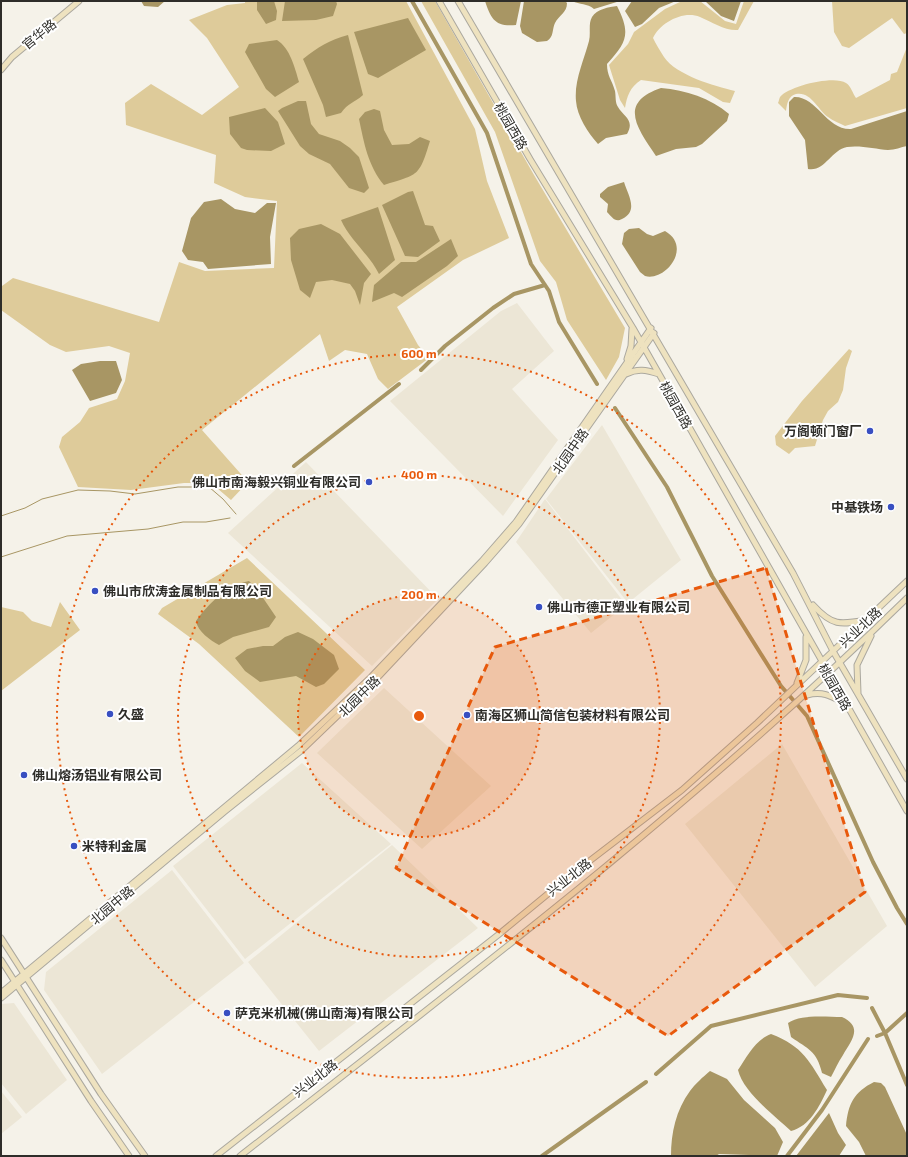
<svg xmlns="http://www.w3.org/2000/svg" width="908" height="1157" viewBox="0 0 908 1157" font-family="'Exo 2','Noto Sans SC',sans-serif">
	<style>
		.built { fill: #ece6d6 }
		.green { fill: #decb9a }
		.water { fill: #a89664 }
		.lines { fill: none; stroke-linecap: round; stroke-linejoin: round }
		.stream { stroke: #a89664; stroke-width: 1 }
		.canal { stroke: #a89664; stroke-width: 4 }
		.secondary-casing { stroke: #aba89f; stroke-width: 7 }
		.secondary { stroke: #eee2bf; stroke-width: 5 }
		.marked { fill: #e8590c; fill-opacity: 0.2; stroke: #e8590c; stroke-width: 3; stroke-dasharray: 8 5; stroke-linejoin: round }
		.ring { fill: none; stroke: #e8590c; stroke-width: 2; stroke-dasharray: 2 4 }
		.poi-dot { fill: #384fc1; stroke: #fff; stroke-width: 1.5 }
		.labels { text-anchor: middle; dominant-baseline: central; stroke-width: 4; stroke-linejoin: round; paint-order: stroke }
		.street-label { font-size: 13px; fill: #2e2d29; stroke: #fff }
		.poi-label { font-size: 13px; font-weight: bold; fill: #2e2d29; stroke: #fff; text-anchor: start }
		.centre { fill: #e8590c; stroke: #fff; stroke-width: 2 }
		.ring-label { font-size: 12px; text-anchor: middle; font-weight: bold; fill: #e8590c; stroke: #fff; stroke-width: 4; stroke-linejoin: round; paint-order: stroke }
	</style>
	<rect width="100%" height="100%" fill="#f5f2e9"/>
	<path class="built" d="M 517,303 L 554,351 L 512,389 L 558,440 L 503,516 L 390,401 L 501,311 Z
		M 602,425 L 681,560 L 628,603 L 546,499 Z
		M 306,462 L 438,599 L 372,666 L 228,533 Z
		M 545,499 L 626,605 L 591,633 L 516,542 Z
		M 384,688 L 491,786 L 422,849 L 317,753 Z
		M 782,744 L 887,926 L 815,987 L 685,824 Z
		M 302,763 L 391,844 L 245,959 L 173,866 Z
		M 392,845 L 478,928 L 319,1051 L 248,962 Z
		M 172,870 L 244,963 L 102,1074 L 44,990 L 46,972 Z
		M 14,1003 L 67,1080 L 26,1114 L 1,1083 L 1,1004 Z
		M 1,1091 L 22,1117 L 1,1134 Z"/>
	<path class="green" d="M 245,1 L 406,1 L 475,129 L 487,181 L 509,238 L 463,260 L 397,307 L 418,345 L 429,358 L 388,389 L 378,379 L 367,354 L 345,350 L 329,361 L 320,334 L 202,430 L 248,482 L 231,500 L 211,483 L 184,483 L 131,490 L 78,487 L 59,447 L 62,437 L 80,422 L 89,408 L 117,399 L 125,381 L 130,353 L 109,346 L 66,352 L 50,345 L 1,310 L 2,286 L 13,278 L 159,322 L 179,262 L 205,271 L 274,268 L 277,201 L 245,197 L 214,183 L 216,155 L 126,125 L 125,103 L 151,84 L 202,115 L 239,87 L 207,38 L 189,20 L 227,5 L 245,3 Z
		M 421,1 L 435,1 L 534,175 L 625,328 L 619,357 L 606,380 L 567,320 L 556,282 L 540,261 L 495,132 Z
		M 682,1 L 700,1 L 725,21 L 736,24 L 744,1 L 754,1 L 738,30 C 725,31 712,22 700,17 C 683,10 660,23 653,38 C 656,44 660,51 664,57 C 676,75 714,86 735,91 L 730,103 L 723,102 L 699,88 L 641,80 C 630,87 627,96 625,108 L 620,100 L 609,65 L 628,44 L 634,32 L 665,9 Z
		M 832,1 L 907,1 L 907,33 L 904,34 L 892,18 L 849,48 L 842,46 L 834,32 Z
		M 907,47 L 907,108 L 845,126 C 840,123 833,121 828,117 C 818,110 811,91 796,94 C 788,96 787,104 786,111 L 778,103 C 779,101 779,99 780,97 C 789,86 834,75 846,83 C 851,86 853,94 856,98 L 890,80 L 891,74 L 897,72 Z
		M 849,349 L 852,351 L 846,368 L 843,390 L 838,402 L 828,411 L 823,420 L 815,446 L 795,448 L 789,454 L 776,445 L 775,436 L 802,401 Z
		M 247,558 L 365,670 L 299,737 L 199,644 L 158,614 L 162,608 Z
		M 60,602 L 80,630 L 1,691 L 1,607 L 23,612 L 32,621 L 51,627 Z"/>
	<path class="water" d="M 141,1 L 165,1 L 158,7 L 144,6 Z
		M 257,1 L 274,1 L 277,11 L 276,20 L 266,24 L 257,10 Z
		M 285,1 L 336,1 L 337,4 L 333,16 L 316,20 L 282,21 Z
		M 485,1 L 521,1 L 516,25 C 495,27 491,19 485,1 Z
		M 524,1 L 565,1 L 567,3 C 567,13 559,15 555,23 C 552,29 554,37 547,41 L 537,42 L 522,33 L 520,26 Z
		M 572,1 L 620,1 L 594,9 C 587,3 580,5 572,1 Z
		M 632,1 L 676,1 L 659,8 L 642,24 L 635,27 L 625,11 Z
		M 705,1 L 741,1 L 734,21 L 721,16 Z
		M 617,6 C 631,34 627,42 607,64 C 607,76 612,80 615,91 C 616,96 615,103 618,107 C 624,117 635,120 627,134 L 606,138 L 598,144 C 588,133 577,116 576,101 C 574,81 584,60 589,41 C 591,33 588,24 592,17 C 597,9 609,7 617,6 Z
		M 408,18 L 426,50 L 378,78 L 368,74 L 354,32 Z
		M 348,35 L 363,95 C 354,103 348,103 341,113 L 326,117 L 323,105 L 303,59 C 318,47 329,40 348,35 Z
		M 277,40 C 290,48 295,68 299,82 L 275,97 L 266,89 L 245,52 L 249,44 Z
		M 661,88 C 686,90 710,98 729,114 L 727,121 L 702,144 L 696,147 L 676,149 L 656,156 C 638,129 617,103 661,88 Z
		M 794,97 C 817,96 826,130 851,129 L 907,111 L 907,146 C 901,147 895,150 888,150 C 876,149 860,145 847,147 C 831,150 825,172 808,169 L 805,140 L 789,116 L 789,102 Z
		M 298,101 L 306,101 L 311,124 L 319,134 L 340,141 L 350,148 L 359,157 L 369,188 L 364,193 L 349,188 L 330,164 L 309,154 L 300,146 L 278,111 L 282,108 Z
		M 265,108 L 278,122 L 285,144 L 271,151 L 247,150 L 241,148 L 230,134 L 229,117 Z
		M 374,109 L 380,111 L 384,130 L 392,145 L 409,144 L 420,137 L 430,141 C 419,177 419,174 384,185 C 368,166 364,143 359,119 L 365,112 Z
		M 624,182 C 628,195 639,211 622,219 C 615,223 612,217 607,212 L 608,204 L 600,197 L 600,194 L 608,187 Z
		M 413,191 L 425,225 L 433,226 L 440,241 L 418,257 L 405,256 L 382,205 L 408,192 Z
		M 221,199 L 235,209 L 255,213 L 267,203 L 276,203 L 270,237 L 271,264 L 208,269 L 203,262 L 188,260 L 182,251 L 191,218 L 204,202 Z
		M 378,207 L 395,260 L 379,274 C 369,254 350,240 341,220 Z
		M 321,224 L 340,234 L 371,274 L 364,283 L 360,305 L 355,291 L 350,284 L 332,280 L 316,282 L 310,298 L 300,290 L 291,260 L 290,238 L 299,229 Z
		M 639,228 L 647,234 L 653,236 L 665,231 C 693,247 665,282 645,276 L 640,272 L 622,244 L 624,233 L 629,229 Z
		M 451,239 L 458,256 L 447,266 L 402,297 L 394,293 L 372,302 L 374,285 L 401,262 L 416,262 Z
		M 100,361 L 116,361 L 122,380 L 116,393 L 90,401 L 72,370 L 81,364 Z
		M 249,581 L 257,589 L 276,617 L 269,627 L 233,637 L 219,645 C 210,640 198,632 196,621 C 208,604 227,585 249,581 Z
		M 298,632 L 313,639 L 334,655 L 339,669 L 324,684 L 316,687 L 296,676 L 260,682 L 245,671 L 235,658 L 247,649 L 263,646 L 273,646 L 285,637 Z
		M 842,1017 C 864,1027 851,1041 843,1055 C 838,1062 835,1070 831,1077 L 822,1073 C 817,1051 808,1049 791,1037 L 788,1023 C 801,1014 826,1017 842,1017 Z
		M 771,1034 C 803,1046 810,1062 827,1090 C 819,1107 810,1126 791,1131 C 775,1116 743,1092 738,1070 C 747,1057 755,1040 771,1034 Z
		M 710,1071 L 727,1079 L 744,1100 L 775,1128 L 783,1142 L 777,1156 L 719,1154 L 716,1156 L 671,1156 C 671,1133 676,1110 690,1091 C 695,1084 703,1077 710,1071 Z
		M 874,1082 L 881,1083 L 885,1087 L 907,1135 L 907,1156 L 866,1156 L 859,1142 L 846,1126 C 848,1104 854,1092 874,1082 Z
		M 829,1113 L 838,1133 L 846,1145 L 839,1156 L 796,1156 Z"/>
	<g class="lines">
		<path class="stream" d="M 1,516 L 25,508 L 42,499 L 78,490 L 110,491 L 135,494 L 178,487 L 209,487 L 223,499 L 236,514
			M 1,557 L 67,536 L 148,529 L 183,522 L 206,522 L 230,518"/>
		<path class="canal" d="M 412,1 L 487,133 L 531,264 L 549,291 L 559,322 L 597,384
			M 421,370 L 445,346 L 493,308 L 514,294 L 545,285
			M 615,408 L 667,487 L 712,576 L 781,686 L 807,716 L 873,862 L 897,908 L 907,924
			M 294,466 L 399,384
			M 872,1008 L 885,1033 L 877,1036
			M 907,1013 L 885,1033 L 907,1085
			M 656,1074 L 711,1026 L 838,995 L 867,998
			M 542,1156 L 646,1082
			M 787,1156 L 822,1110 L 868,1039"/>
		<g class="secondary-casing">
			<path id="secondary" d="M 439,1 L 530,159 L 633,328 L 907,811
				M 458,1 L 793,573 L 833,651 L 907,779
				M 1,70 L 12,57 L 79,1
				M 627,359 L 631,346 L 632,329
				M 626,374 C 638,368 646,370 659,374
				M 813,605 C 832,626 840,625 866,620
				M 797,683 L 806,660 L 806,637
				M 858,693 L 857,665 L 871,636
				M 807,695 C 823,691 831,696 844,703
				M 1,938 L 101,1094 L 145,1156
				M 1,960 L 91,1101 L 129,1156
				M 1,993 L 298,746 L 371,677 L 482,561 L 516,522 L 651,328
				M 1,998 L 224,812 L 302,750 L 379,676 L 485,563 L 519,524 L 654,333
				M 216,1156 L 498,935 L 566,879 L 682,790 L 757,723 L 907,581
				M 240,1156 C 468,978 700,801 907,598"/>
		</g>
		<use href="#secondary" class="secondary"/>
	</g>
	<path class="marked" d="M 766,568 L 865,892 L 668,1036 L 396,868 L 495,647 Z"/>
	<circle cx="419" cy="716" r="121" fill="#e8590c" fill-opacity=".12"/>
	<g class="ring">
		<circle cx="419" cy="716" r="121"/>
		<circle cx="419" cy="716" r="241"/>
		<circle cx="419" cy="716" r="362"/>
	</g>
	<g class="poi-dot">
		<circle cx="870" cy="431" r="4"/>
		<circle cx="369" cy="482" r="4"/>
		<circle cx="891" cy="507" r="4"/>
		<circle cx="95" cy="591" r="4"/>
		<circle cx="539" cy="607" r="4"/>
		<circle cx="110" cy="714" r="4"/>
		<circle cx="467" cy="715" r="4"/>
		<circle cx="24" cy="775" r="4"/>
		<circle cx="74" cy="846" r="4"/>
		<circle cx="227" cy="1013" r="4"/>
	</g>
	<g class="labels">
		<g class="street-label">
			<text transform="translate(39 34) rotate(-39)">官华路</text>
			<text transform="translate(511 126) rotate(60)">桃园西路</text>
			<text transform="translate(676 405) rotate(61)">桃园西路</text>
			<text transform="translate(570 451) rotate(-55)">北园中路</text>
			<text transform="translate(860 627) rotate(-43)">兴业北路</text>
			<text transform="translate(835 687) rotate(60)">桃园西路</text>
			<text transform="translate(359 696) rotate(-44)">北园中路</text>
			<text transform="translate(569 877) rotate(-38)">兴业北路</text>
			<text transform="translate(112 905) rotate(-40)">北园中路</text>
			<text transform="translate(315 1078) rotate(-38)">兴业北路</text>
		</g>
		<g class="poi-label">
			<text x="862" y="431" text-anchor="end">万阁顿门窗厂</text>
			<text x="361" y="482" text-anchor="end">佛山市南海毅兴铜业有限公司</text>
			<text x="883" y="507" text-anchor="end">中基铁场</text>
			<text x="103" y="591">佛山市欣涛金属制品有限公司</text>
			<text x="547" y="607">佛山市德正塑业有限公司</text>
			<text x="118" y="714">久盛</text>
			<text x="475" y="715">南海区狮山简信包装材料有限公司</text>
			<text x="32" y="775">佛山熔汤铝业有限公司</text>
			<text x="82" y="846">米特利金属</text>
			<text x="235" y="1013">萨克米机械(佛山南海)有限公司</text>
		</g>
	</g>
	<circle cx="419" cy="716" r="6" class="centre"/>
	<g class="ring-label">
		<text x="419" y="358">600 m</text>
		<text x="419" y="479">400 m</text>
		<text x="419" y="599">200 m</text>
	</g>
	<rect width="908" height="1157" fill="none" stroke="#2e2d29" stroke-width="4"/>
</svg>
